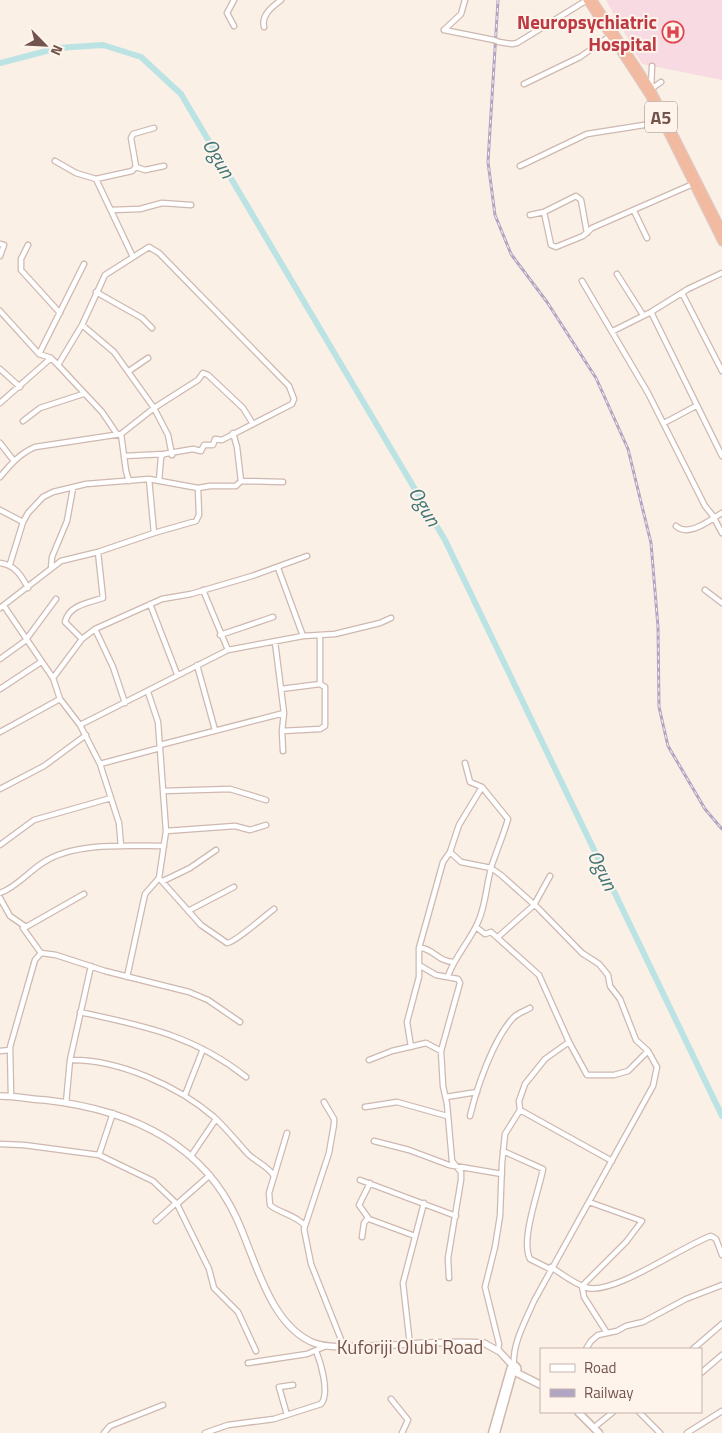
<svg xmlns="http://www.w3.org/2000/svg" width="722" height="1433" viewBox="0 0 722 1433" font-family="'Titillium Web',sans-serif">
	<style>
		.medical { fill: #f8dae2 }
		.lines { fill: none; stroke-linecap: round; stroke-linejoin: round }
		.river { stroke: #bce3e3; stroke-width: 6 }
		.minor-casing { stroke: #ceb8b0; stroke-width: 7 }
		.tertiary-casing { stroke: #ceb8b0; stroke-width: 8 }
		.secondary-casing { stroke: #d0b8ad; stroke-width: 9 }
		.trunk-casing { stroke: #d8cfcd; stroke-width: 9 }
		.minor { stroke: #fff; stroke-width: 4.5 }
		.tertiary { stroke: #fff; stroke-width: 5.5 }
		.secondary { stroke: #fff; stroke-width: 6 }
		.trunk { stroke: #f3baa2; stroke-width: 7 }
		.rail-casing { stroke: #b1a5c4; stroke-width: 3 }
		.rail { stroke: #fef4ec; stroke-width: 1; stroke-dasharray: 4; stroke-linecap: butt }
		.minor-bridge-casing { stroke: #ceb8b0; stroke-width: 7; stroke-linecap: butt }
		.minor-bridge { stroke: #fff; stroke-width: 4.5 }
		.labels { text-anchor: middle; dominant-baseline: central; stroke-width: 4; stroke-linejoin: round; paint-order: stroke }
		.shield { fill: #fef4ec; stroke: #9c847d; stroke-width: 1 }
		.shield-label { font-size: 18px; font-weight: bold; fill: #72544d }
		.health-label { font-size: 19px; font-weight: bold; fill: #be3a42; stroke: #fef4ec; text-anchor: end }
		.street-label { font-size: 19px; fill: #72544d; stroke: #fef4ec }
		.water-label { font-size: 20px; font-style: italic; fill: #417676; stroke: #fef4ec }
	</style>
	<rect width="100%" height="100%" fill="#fbf0e6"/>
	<path class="medical" d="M 606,0 L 722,0 L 722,80 L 642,64 Z"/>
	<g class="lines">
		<path class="river" d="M 0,63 L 58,48 L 103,45 L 141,57 L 181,94 L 445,540 L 722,1116"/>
		<g class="minor-casing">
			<path id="minor" d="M 234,0 L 227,13 L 234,26
				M 264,27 C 261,15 272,7 281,0
				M 444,30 L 494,40
				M 444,30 L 461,14 L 465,0
				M 499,42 L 512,44 L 517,43 L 587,0
				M 652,66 L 651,89 L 661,82
				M 524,84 L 580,57 L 610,36
				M 55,161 L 76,173 L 96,179 L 132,171 L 136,167 L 145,170 L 164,166
				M 520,166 L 587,134 L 663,122
				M 136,167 L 131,138 L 133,134 L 154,128
				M 96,179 L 133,257
				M 111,210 L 140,209 L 162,203 L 191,205
				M 634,211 L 647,238
				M 544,212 L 551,245 L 556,247 L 583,236 L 592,228 L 693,184
				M 530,215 L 544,212 L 576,196 L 581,200 L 587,233
				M 0,244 L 4,245 L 0,256
				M 28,245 L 21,259 L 21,270 L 60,313
				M 617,274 L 643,315
				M 582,281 L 648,393 L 705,506 L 714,517
				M 96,292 L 142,318 L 152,328
				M 682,293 L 722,371
				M 0,311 L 39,354 L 51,358 L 58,365 L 102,412 L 117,434
				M 651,312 L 722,456
				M 82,325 L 114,352 L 154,408 L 198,380 L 203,373 L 208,375 L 243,408 L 253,424
				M 613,331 L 651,312 L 688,289 L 722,273
				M 39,354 L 84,264
				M 58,365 L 82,325 L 105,275 L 149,247 L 159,253 L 289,386 L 294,399 L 292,404 L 222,440 L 215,439 L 213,445 L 204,445 L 201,451 L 193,449 L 164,454 L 161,457 L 159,481
				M 0,369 L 20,387
				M 129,371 L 148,358
				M 0,403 L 51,358
				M 23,421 L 40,408 L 83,394
				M 664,423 L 696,406
				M 233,433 L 237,447 L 241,481
				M 121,434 L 126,471 L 129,481
				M 0,443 L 14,461
				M 124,456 L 164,454
				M 0,477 C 10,465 19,454 35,447 L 121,434 L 154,408 L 168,435 L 172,455
				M 0,510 L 23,522
				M 714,518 L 722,533
				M 676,526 C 689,538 711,519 722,513
				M 154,533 L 196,521 L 199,515 L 198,488
				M 0,563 C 15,565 21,575 28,588
				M 10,564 L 23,522 L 28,513 L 43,497 L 53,492 L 86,484 L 149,479 L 198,488 L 210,486 L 236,486 L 241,481 L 283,482
				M 51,568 L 52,557 L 67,521 L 73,488
				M 278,568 L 303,636
				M 203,590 L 228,650
				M 705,590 L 722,603
				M 150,604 L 177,674
				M 4,606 L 53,678 L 60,699 L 80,725 L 100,764 L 119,823 L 121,846
				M 0,608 L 61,561 L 98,552 L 154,533 L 149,479
				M 95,629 L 113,667 L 125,703
				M 220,635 L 273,617
				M 82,639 L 65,622 C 69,605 88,603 103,598 L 98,552
				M 275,642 L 284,713 L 282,731 L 283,751
				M 0,659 L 25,641 L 56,599
				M 197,665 L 215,730
				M 53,678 L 82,639 L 95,629 L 162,599 L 191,594 L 252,576 L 307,556
				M 0,689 L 41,662
				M 281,689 L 320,684
				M 80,725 L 228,650 L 303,636 L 335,634 L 380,623 L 391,618
				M 282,731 L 320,729 L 325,726 L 325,687 L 320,684 L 320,636
				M 0,732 L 60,699
				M 160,745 L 284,713
				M 100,764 L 160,748
				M 0,789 L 44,766 L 86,735
				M 163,791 L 230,789 L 266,800
				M 166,831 L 235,826 L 250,830 L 266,825
				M 0,845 L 34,820 L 111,798
				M 450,852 L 461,862 L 491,868 L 501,875 L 538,908 L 582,953 L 599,964 L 608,975 L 610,986 L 620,999 L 636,1040 L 648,1051 L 657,1067 L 653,1086 L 534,1301 C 526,1320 512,1344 514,1365
				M 159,878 L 201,925 L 227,943 C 234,943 265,916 274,909
				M 163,881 L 190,868 L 216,850
				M 0,893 C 17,887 29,871 44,862 C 75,842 128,846 164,846
				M 0,898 L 10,916 L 26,927 L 23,928 L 41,953
				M 188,911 L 234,887
				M 26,927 L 84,894
				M 476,927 L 485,934 L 491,932 L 539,975 L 569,1042 L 587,1075 L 614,1075 L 628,1071 L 648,1051
				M 498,937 L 534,905 L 550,876
				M 419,948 C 432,947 438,962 454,962
				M 419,965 L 436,975 L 458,979 L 460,983 L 441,1051 L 443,1086 L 447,1104 L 452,1161 L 461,1172 L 461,1180 L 448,1258 L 449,1278
				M 448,976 C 455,956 470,941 478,922 C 487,903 486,879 494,859 C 499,845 504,833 508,819 L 482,787 L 470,782 L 465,763
				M 127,977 L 145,894 L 159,878 L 166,831 L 158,722 L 148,692
				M 80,1012 C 144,1026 193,1035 246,1077
				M 411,1047 L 407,1022 L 419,977 L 419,948 L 443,862 L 450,852 L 459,825 L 482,787
				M 0,1051 L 10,1050
				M 70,1060 C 118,1059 178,1086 214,1117 C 226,1128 237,1142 248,1154 C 255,1161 269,1167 274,1176
				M 369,1060 L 392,1051 L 426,1043 L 441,1051
				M 11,1095 L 10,1047 L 35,960 L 41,953 L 56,955 L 105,971 L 189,992 L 208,1000 L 240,1022
				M 185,1095 L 203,1049
				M 446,1097 L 477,1092
				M 324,1102 L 334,1119 L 334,1124 L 329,1153 L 304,1229 L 311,1264 L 344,1347
				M 66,1103 L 70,1060 L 91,966
				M 365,1107 L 397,1102 L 447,1116
				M 520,1110 L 612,1161
				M 470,1116 C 477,1087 493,1040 513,1018 C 518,1013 525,1011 530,1008
				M 287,1133 L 269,1193 L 270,1205 C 279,1213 296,1215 304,1225
				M 374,1141 L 409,1150 L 449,1165 L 502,1174
				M 0,1144 L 24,1145 L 99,1155 L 153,1181 L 177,1204 L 209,1269 L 214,1288 L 238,1312 L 256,1351
				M 503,1151 L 543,1169 C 539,1191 520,1240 530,1259 L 550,1269
				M 99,1155 L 113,1113
				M 191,1156 L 216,1119
				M 360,1180 L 456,1216
				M 370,1183 L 359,1205 L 369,1219 L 415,1236
				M 589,1202 L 642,1221 L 626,1242 L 582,1286 L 584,1297 L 607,1333
				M 177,1204 L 210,1175
				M 156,1221 L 176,1203
				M 362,1237 L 364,1223 L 368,1218
				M 551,1267 C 562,1274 575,1285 588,1288 C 616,1294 682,1246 711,1236 L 716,1239 L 722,1255
				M 410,1345 L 403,1283 L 424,1203
				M 586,1349 L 591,1341 L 598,1335 L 617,1331 L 626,1326 L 643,1322 L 686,1299 L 722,1285
				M 693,1349 L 722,1324
				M 498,1350 L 499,1344 L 485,1287 L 495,1247 L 500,1216 L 502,1163 L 505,1134 L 520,1110 L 519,1101 L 525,1084 L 545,1059 L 569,1042
				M 248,1363 L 307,1354 L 326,1346
				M 701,1373 L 722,1355
				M 391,1399 L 408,1420 L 402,1433
				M 639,1412 L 660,1433
				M 287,1415 L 279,1387 L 293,1385
				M 597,1425 L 613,1412
				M 104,1433 L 110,1426 L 163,1405
				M 205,1433 L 228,1425 L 274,1419 L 321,1404 C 330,1394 321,1363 316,1351
				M 687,1433 L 722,1411"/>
		</g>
		<g class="tertiary-casing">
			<path id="tertiary" d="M 0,1096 C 15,1096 30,1099 45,1100 C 125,1109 200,1140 236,1217 C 255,1257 269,1325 314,1343 C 331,1349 349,1346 367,1346 C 405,1345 446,1340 484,1343 L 500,1352 L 512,1365"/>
		</g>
		<g class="secondary-casing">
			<path id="secondary" d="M510.5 1369a3.5 3.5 0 1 1 7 0a3.5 3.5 0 1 1-7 0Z
				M 515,1372 L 541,1385
				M 578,1412 L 599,1433
				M 492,1433 L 510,1370
				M 496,1433 L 513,1372"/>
		</g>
		<g class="trunk-casing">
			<path id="trunk" d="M 587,0 L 649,95 L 722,242
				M 593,0 L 651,89 L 722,230"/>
		</g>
		<use href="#minor" class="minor"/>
		<use href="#tertiary" class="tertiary"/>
		<use href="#secondary" class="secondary"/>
		<use href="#trunk" class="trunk"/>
		<g class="rail-casing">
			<path id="rail" d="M 498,0 L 488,162 L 495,215 L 511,254 L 547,302 L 596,378 L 628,449 L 651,543 L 658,627 L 659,707 L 668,746 L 705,809 L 722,829"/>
		</g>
		<use href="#rail" class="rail"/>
		<g class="minor-bridge-casing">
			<path id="minor-bridge" d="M 494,40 L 499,42"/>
		</g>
		<use href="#minor-bridge" class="minor-bridge"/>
	</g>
	<defs>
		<g id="hospital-ring" transform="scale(1.125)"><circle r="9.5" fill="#fef4ec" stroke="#e0444e" stroke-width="1.5"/><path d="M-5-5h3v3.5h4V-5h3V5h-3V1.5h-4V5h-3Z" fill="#e0444e"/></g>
	</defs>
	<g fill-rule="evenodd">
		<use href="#hospital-ring" x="673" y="32"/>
	</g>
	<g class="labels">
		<rect class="shield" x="645" y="101.5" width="32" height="31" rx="4"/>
		<g class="shield-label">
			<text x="661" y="117">A5</text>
		</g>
		<g class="health-label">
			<text x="657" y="21">Neuropsychiatric<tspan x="657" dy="22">Hospital</tspan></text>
		</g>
		<g class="street-label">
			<text x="410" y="1346">Kuforiji Olubi Road</text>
		</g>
		<g class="water-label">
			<text transform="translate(219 158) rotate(59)">Ogun</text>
			<text transform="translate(425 506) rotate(59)">Ogun</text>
			<text transform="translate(603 870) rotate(64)">Ogun</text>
		</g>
	</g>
	<rect x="540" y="1348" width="162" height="65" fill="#fef4ec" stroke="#c6b4ac"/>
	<rect x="550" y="1364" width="25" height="8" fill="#ffffff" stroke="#c6b4ac"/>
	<text x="584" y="1373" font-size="15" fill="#72544d">Road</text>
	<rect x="550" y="1389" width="25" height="8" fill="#b1a5c4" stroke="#c6b4ac"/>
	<text x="584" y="1398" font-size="15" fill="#72544d">Railway</text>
	<g transform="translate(45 45) rotate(114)" stroke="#fef4ec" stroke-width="4" paint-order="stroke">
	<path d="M0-4L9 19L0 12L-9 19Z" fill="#72544d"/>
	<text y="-8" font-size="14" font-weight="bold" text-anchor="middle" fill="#72544d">N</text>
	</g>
</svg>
